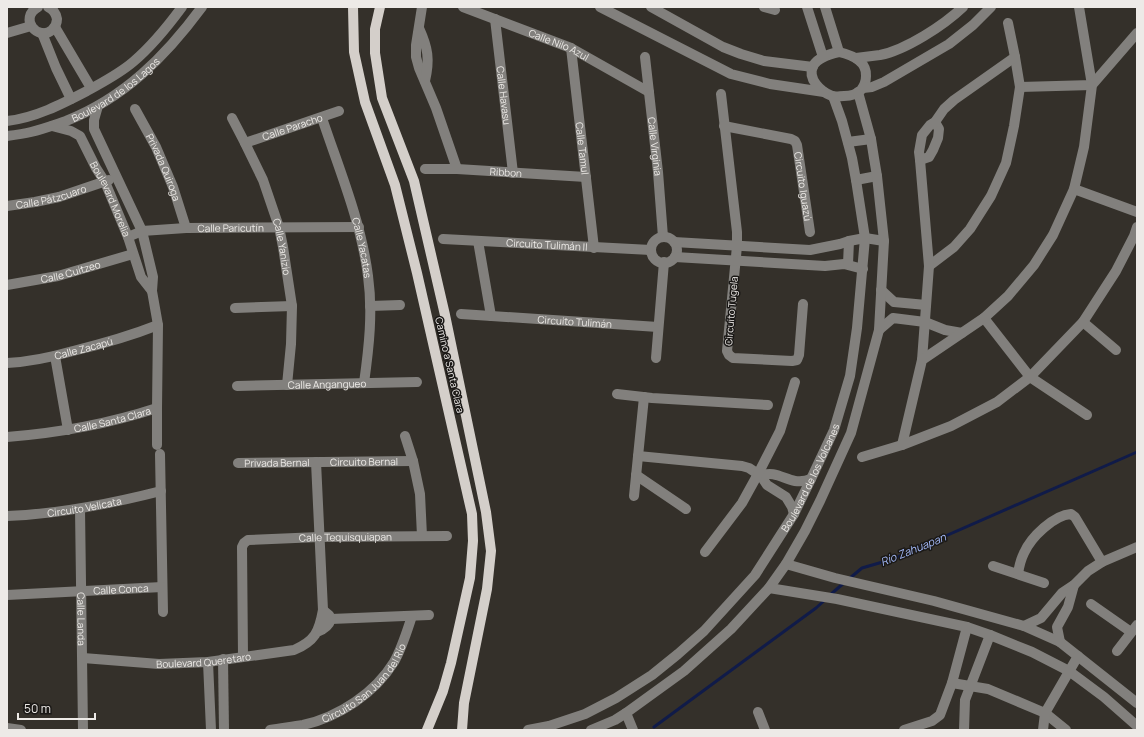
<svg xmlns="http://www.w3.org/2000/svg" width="1144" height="737" viewBox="0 0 1144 737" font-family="Manrope,sans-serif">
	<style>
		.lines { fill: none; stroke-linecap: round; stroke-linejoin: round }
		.stream { stroke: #101b49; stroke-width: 3 }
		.minor { stroke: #82807d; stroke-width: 10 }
		.major { stroke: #d4cfca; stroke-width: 10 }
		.labels { text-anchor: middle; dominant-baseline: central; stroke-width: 3; stroke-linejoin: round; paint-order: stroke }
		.street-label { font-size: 10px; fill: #edeae7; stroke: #1a1816 }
		.water-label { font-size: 11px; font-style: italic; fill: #a7bdfd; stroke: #1a1816 }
	</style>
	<rect width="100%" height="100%" fill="#34302a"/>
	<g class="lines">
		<path class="stream" d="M 850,578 L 862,568 L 893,559 L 1137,452
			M 830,595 L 845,582
			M 654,727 L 816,608 L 826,599"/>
		<g class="minor">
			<path d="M 38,7 C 18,18 38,42 52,30 C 55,27 57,23 57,19 C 56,14 53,9 48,7"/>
			<path d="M 422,7 L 416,45 L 416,57 L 419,68 L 436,108 L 457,169"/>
			<path id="s1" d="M 463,7 L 571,48 L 649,92"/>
			<path d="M 600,7 L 731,74 L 770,84 L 824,92"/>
			<path d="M 651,7 L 723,47 L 741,54 L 764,61 L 813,67"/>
			<path d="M 764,7 L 775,10"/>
			<path d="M 807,7 L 823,57"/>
			<path d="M 825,7 L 839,52"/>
			<path id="s2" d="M 495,19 L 513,173"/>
			<path d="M 55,27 L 91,88"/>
			<path d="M 419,28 C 428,48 430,59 425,81"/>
			<path d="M 7,33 L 31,26"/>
			<path d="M 42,33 L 56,68 L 71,99"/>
			<path id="s3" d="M 571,48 L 594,248"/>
			<path d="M 839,52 C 852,55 867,61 866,76 C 866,82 865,85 861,90 C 857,94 850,96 844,96 C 840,96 836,97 832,96 C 821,92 807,79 813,66 C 818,57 830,54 839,52 Z"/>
			<path id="s4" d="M 645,57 L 658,172 L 663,237"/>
			<path d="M 856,58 C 864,57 872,56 880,55 C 906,50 944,25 963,7"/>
			<path d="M 1020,87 L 1092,85 L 1079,7"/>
			<path d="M 863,88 L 872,87 L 884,82 L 949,44 L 973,25 L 991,7"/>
			<path d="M 721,94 L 737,232 L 737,246 L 727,351 L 729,355 L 733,358 L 792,361 L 797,360 L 799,355 L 803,304"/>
			<path d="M 98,106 L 94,120 L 94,129 L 142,231 L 153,277 L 152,291 L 158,325 L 157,408 L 157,445"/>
			<path id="s5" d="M 135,109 L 156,147 L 173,187 L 186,228"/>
			<path id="s6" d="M 232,118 L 245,143 L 263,180 L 279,227 L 283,247 L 292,306 L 291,344 L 287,385"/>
			<path id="s7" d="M 322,118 C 339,169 361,221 368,276 C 373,312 369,347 364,383"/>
			<path d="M 7,121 C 35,118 62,104 87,91 C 103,82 119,74 133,62 C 152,46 168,26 182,7"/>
			<path id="s8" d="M 52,126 L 71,131 L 80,136 L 96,168 L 105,182 L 128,237 L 141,277 L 152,291"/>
			<path id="s9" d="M 724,126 L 791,139 L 795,141 L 797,145 L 810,232"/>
			<path id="s10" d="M 7,136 C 15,135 23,134 31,132 C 43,129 54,125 66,121 C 124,98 165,57 202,7"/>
			<path d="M 848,142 L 871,139"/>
			<path id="s11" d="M 245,143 L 339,111"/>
			<path d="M 920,160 L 929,157 L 933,150 L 938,138 L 939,129 L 935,122"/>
			<path id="s12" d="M 425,169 L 457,169 L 586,177"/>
			<path d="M 856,180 L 877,176"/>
			<path d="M 1074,189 L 1137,212"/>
			<path id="s13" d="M 7,206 L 35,202 L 59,197 L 109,180"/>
			<path id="s14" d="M 128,237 L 142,231 L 186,228 L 359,227"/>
			<circle cx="664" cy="250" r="13"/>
			<path id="s15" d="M 443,239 L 651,250"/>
			<path d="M 478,241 L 491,316"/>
			<path d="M 674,242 L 810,250 L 840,244 L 849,241 L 865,238 L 884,241"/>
			<path d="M 675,257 L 825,266 L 844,264 L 863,269"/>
			<path d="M 848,264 L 849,241"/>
			<path d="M 929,266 L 954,247 L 970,229 L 991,196 L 1006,163 L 1014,126 L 1020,87 L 1015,57 L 1008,23"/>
			<path id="s16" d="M 7,285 L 58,276 L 133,254"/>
			<path d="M 881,290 L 894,302 L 926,305"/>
			<path d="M 370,306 L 400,305"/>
			<path d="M 235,308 L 292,306"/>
			<path id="s17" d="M 461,314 L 658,327"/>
			<path d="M 984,318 L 1030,377 L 1087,415"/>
			<path d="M 1083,322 L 1116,350"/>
			<path d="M 879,330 L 893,318 L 925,322 L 945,330 L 962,333"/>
			<path d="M 55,356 L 68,430"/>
			<path d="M 656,358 L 664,262"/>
			<path d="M 922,360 L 929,266 L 920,160 L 919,152 L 922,135 L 930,125 L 935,122 L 944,109 L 954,100 L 1015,57"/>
			<path id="s18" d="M 7,363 C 29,362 52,357 73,351 C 102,344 130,336 158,325"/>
			<path id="s19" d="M 237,386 L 417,382"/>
			<path d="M 617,394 L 652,398 L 768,405"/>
			<path d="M 405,436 L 413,461 L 420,494 L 422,536"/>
			<path id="s20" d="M 7,437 C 58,433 108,424 157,408"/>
			<path d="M 902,445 L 922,360 L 984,318 L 1008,296 L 1034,265 L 1053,235 L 1074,189 L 1084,147 L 1092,85 L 1137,33"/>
			<path d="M 160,454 L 163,612"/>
			<path d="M 638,456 L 742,466 L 749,468 L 761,476 L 767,485 L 786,497 L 792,507 L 794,514"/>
			<path d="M 862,457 L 902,445 L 951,426 L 997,402 L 1030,377 L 1083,322 L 1116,271 L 1134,236 L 1137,227"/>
			<path d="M 316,462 L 323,610"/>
			<path id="s21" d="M 238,463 L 413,461"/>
			<path d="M 636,475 L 686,509"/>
			<path d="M 761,476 C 773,470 784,479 795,481 C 801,482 806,481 811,479"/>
			<path d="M 634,496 L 644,397"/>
			<path id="s22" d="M 80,509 L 83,730"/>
			<path id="s23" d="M 7,516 C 59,514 110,504 161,491"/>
			<path d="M 705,552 L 742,503 L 758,474 L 780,431 L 795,382"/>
			<path d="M 786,564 L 835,578 L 934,601 L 1024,626 L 1060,642 L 1137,703"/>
			<path d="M 993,566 L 1044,583"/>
			<path d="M 1018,574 C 1019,567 1021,559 1024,553 C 1031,537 1054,515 1071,514 L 1075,517 L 1102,562"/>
			<path d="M 769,588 L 837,599 L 967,627 L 990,635 L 1032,652 L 1069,671 L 1104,697 L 1137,726"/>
			<path id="s24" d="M 7,595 L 162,587"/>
			<path d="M 1091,604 L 1131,632"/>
			<path d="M 331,619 L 429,615"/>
			<path d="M 1024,626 L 1041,618 L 1062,593 L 1074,585 L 1088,571 L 1102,562 L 1137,547"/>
			<path d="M 1060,642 L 1057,627 L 1068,607 L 1074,585"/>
			<path d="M 1117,651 L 1137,625"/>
			<path id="s25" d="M 243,656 L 242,547 L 244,543 L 248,540 L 319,537 L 447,536"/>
			<path id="s26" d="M 83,658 L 159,664 L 208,662 L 294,650 C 315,641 319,632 323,610 L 329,615 L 331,619 C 329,626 323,630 317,632"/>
			<path d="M 223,659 L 224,730"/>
			<path d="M 208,662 L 211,730"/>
			<path d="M 952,683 L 988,689 L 1045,713 L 1066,730"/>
			<path d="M 758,712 L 765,730"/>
			<path d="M 626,713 L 633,730"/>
			<path d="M 7,728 L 21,730"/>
			<path id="s27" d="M 270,730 C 281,728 292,727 303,725 C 339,717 375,693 394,662 C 402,648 407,631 412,616"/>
			<path id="s28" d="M 528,730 L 549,726 L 585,714 L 616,698 L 652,675 L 678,654 L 704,631 L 755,575 L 794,514 L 811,479 L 834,430 L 850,376 L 857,328 L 865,238 L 856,180 L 852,158 L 842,121 L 833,96"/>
			<path d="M 591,730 L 615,720 L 626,713 L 684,671 L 731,629 L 769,588 L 786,564 L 805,531 L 820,501 L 851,433 L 879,330 L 884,241 L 877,176 L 874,158 L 871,139 L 858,92"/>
			<path d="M 904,730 L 932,721 L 940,715 L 952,683 L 967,627"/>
			<path d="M 964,730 L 965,700 L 990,635"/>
			<path d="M 1043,730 L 1045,713 L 1078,656"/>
		</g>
		<path class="major" d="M 353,7 L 354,52 L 365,102 L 395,185 L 417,273 L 472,514 L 473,541 L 470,578 L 451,663 L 443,691 L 427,730
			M 380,7 L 375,29 L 375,53 L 382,98 L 414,181 L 445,315 L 486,512 L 491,551 L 487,589 L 464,703 L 462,730"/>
	</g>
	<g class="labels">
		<g class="street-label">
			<text stroke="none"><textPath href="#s1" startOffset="103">Calle Nilo Azul</textPath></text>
			<text stroke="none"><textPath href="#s10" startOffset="120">Boulevard de los Lagos</textPath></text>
			<text stroke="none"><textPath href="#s2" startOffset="77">Calle Havasu</textPath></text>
			<text stroke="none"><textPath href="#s11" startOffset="50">Calle Paracho</textPath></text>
			<text stroke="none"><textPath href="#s4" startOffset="90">Calle Virginia</textPath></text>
			<text stroke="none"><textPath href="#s3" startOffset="101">Calle Tamul</textPath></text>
			<text stroke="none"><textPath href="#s5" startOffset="65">Privada Quiroga</textPath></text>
			<text stroke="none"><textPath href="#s12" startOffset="81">Ribbon</textPath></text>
			<text stroke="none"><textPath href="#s9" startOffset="119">Circuito Iguazú</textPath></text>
			<text stroke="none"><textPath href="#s13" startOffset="45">Calle Pátzcuaro</textPath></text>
			<text stroke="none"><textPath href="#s8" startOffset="100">Boulevard Morelia</textPath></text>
			<text stroke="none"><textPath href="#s14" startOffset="104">Calle Paricutín</textPath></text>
			<text stroke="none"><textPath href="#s15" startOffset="104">Circuito Tulimán II</textPath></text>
			<text stroke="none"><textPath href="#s6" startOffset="139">Calle Yanizio</textPath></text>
			<text stroke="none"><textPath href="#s7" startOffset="136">Calle Yacatas</textPath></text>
			<text stroke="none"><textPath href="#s16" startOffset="65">Calle Cuitzeo</textPath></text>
			<text transform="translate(731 311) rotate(-85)">Circuito Tugela</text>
			<text stroke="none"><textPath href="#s17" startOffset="114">Circuito Tulimán</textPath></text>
			<text stroke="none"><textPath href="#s18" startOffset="78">Calle Zacapú</textPath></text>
			<text transform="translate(450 365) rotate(77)">Camino a Santa Clara</text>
			<text stroke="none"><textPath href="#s19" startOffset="90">Calle Angangueo</textPath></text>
			<text stroke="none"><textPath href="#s20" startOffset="107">Calle Santa Clara</textPath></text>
			<text stroke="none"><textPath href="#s21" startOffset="126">Circuito Bernal</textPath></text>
			<text stroke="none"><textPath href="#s21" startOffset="39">Privada Bernal</textPath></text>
			<text stroke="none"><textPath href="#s28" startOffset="393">Boulevard de los Volcanes</textPath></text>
			<text stroke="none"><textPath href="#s23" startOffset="78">Circuito Velicata</textPath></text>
			<text stroke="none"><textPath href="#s25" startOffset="216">Calle Tequisquiapan</textPath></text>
			<text stroke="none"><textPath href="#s24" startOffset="114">Calle Conca</textPath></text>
			<text stroke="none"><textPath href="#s22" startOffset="110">Calle Landa</textPath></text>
			<text stroke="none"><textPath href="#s26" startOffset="121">Boulevard Queretaro</textPath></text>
			<text stroke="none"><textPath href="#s27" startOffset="110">Circuito San Juan del Río</textPath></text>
		</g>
		<g class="water-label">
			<text transform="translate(913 549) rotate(-22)">Río Zahuapan</text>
		</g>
	</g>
	<rect width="1144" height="737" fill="none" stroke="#edeae7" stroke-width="16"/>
	<path d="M18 713v6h77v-6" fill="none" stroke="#edeae7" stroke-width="2"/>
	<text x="24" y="713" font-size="12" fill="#edeae7" stroke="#1a1816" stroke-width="3" paint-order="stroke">50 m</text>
</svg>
